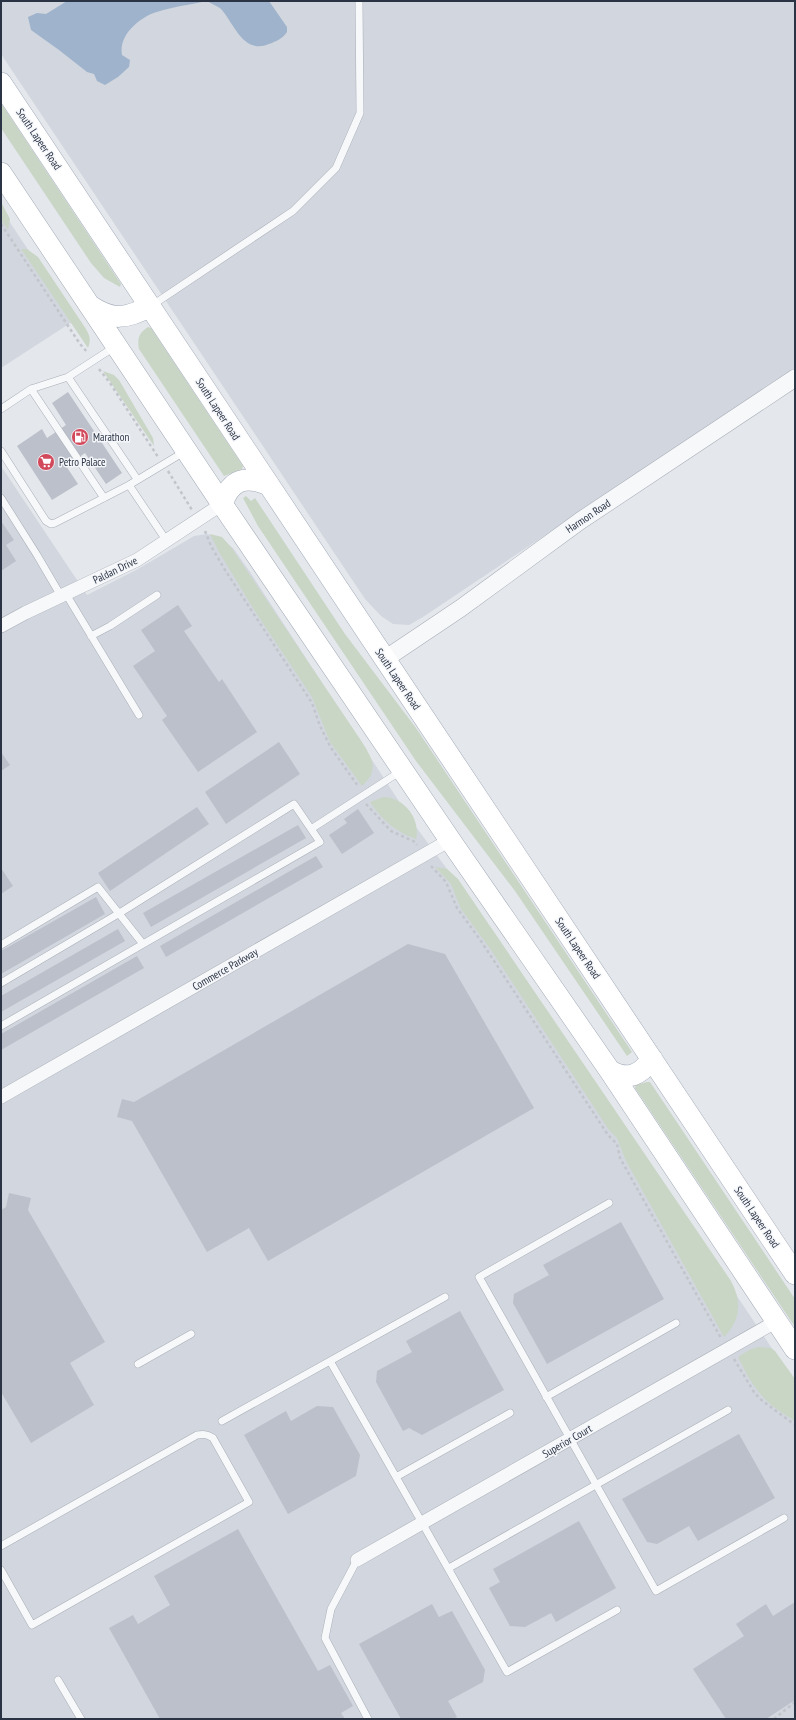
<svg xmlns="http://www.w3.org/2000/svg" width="796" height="1720" viewBox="0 0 796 1720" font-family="'PT Sans Narrow',sans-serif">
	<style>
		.built { fill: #d2d6de }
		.green { fill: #c9d6c5 }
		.water { fill: #9fb4cc }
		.building { fill: #bbc0ca }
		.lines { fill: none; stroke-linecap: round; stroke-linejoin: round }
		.service-casing { stroke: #a9aeb7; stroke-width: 8 }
		.minor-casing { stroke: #a9aeb7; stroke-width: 14 }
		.tertiary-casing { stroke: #a9aeb7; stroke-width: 18 }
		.primary-casing { stroke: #a3abb8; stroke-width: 22 }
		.path { stroke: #c2c5cb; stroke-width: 2.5; stroke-dasharray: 3 3; stroke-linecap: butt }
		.service { stroke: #f7f8fa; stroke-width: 7 }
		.minor { stroke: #f7f8fa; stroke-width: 13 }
		.tertiary { stroke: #f7f8fa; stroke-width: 17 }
		.primary { stroke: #fff; stroke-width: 21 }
		.labels { text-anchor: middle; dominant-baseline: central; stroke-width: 3; stroke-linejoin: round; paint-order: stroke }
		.street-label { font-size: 11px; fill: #2b3445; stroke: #f4f6f9 }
		.poi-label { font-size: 11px; fill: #2b3445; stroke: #f4f6f9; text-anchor: start }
	</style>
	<rect width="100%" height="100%" fill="#e4e7ec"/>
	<path class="built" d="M 1,1 L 795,1 L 795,368 L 423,617 L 409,625 L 393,624 L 381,616 L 365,599 L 1,54 Z
		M 1,209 L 75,320 L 1,368 Z
		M 1,466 L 87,595 L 138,569 L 194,536 L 207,534 L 218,537 L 233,548 L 250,572 L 413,823 L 498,938 L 795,1383 L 795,1719 L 1,1719 Z"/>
	<path class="green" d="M 1,103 L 121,284 L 120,287 L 104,278 L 91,263 L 1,128 Z
		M 1,202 L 10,219 L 8,230 L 1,220 Z
		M 21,249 L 27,249 L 38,257 L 86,329 C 90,336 91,340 88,348 Z
		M 148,327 L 151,328 L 243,466 L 242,469 L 224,476 L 139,349 C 137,338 139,333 148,327 Z
		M 103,371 L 114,375 L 119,380 L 153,438 L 154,446 Z
		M 246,496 L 251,501 L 255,498 L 345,634 L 416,728 L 632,1052 L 627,1056 L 515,891 L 416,761 L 258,526 L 243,498 Z
		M 210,534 L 222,537 L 231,547 L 362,742 C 372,758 380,770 362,786 L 330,742 L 312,697 L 256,613 L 219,552 Z
		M 383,797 C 404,797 421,819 416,839 C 396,832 382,820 370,802 Z
		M 435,867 L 447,869 L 458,879 L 731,1281 C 742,1301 741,1320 724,1337 L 626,1161 L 617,1138 L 609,1130 L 491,950 L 461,909 L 451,884 Z
		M 647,1082 L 650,1082 L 795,1299 L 795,1327 L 635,1088 L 636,1085 Z
		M 758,1347 L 771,1348 L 775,1351 L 795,1379 L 795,1421 C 786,1415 775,1409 767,1401 C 754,1389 746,1373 738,1357 L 749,1350 Z"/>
	<path class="water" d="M 67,1 L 269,1 L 287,27 L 287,32 C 282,39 277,41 269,44 C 243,55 234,23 221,9 C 218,6 211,4 207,1 C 193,4 159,9 147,16 C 133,24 119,38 122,55 L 130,60 L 129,67 L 118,77 L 105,85 L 97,81 L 94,74 L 87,72 L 59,50 L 31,30 L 28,17 L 37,13 L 46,14 Z"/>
	<path class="building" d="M 68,392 L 122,473 L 106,484 L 85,453 L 66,466 L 78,484 L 52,500 L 17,446 L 42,429 L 47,438 L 66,425 L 52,403 Z
		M 1,521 L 14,540 L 6,545 L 16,561 L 1,571 Z
		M 178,605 L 192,626 L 184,631 L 219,682 L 222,679 L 257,732 L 198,772 L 162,720 L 167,716 L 133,666 L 155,651 L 141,630 Z
		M 279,742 L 300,774 L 226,824 L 205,792 Z
		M 1,752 L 10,765 L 1,771 Z
		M 197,807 L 209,824 L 110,891 L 98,873 Z
		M 358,809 L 374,833 L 342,854 L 329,835 L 347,823 L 344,819 Z
		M 298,825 L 306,838 L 151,927 L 143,913 Z
		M 316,856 L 323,867 L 166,957 L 160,946 Z
		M 1,868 L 13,886 L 1,894 Z
		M 96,897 L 105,914 L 1,974 L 1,951 Z
		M 118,929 L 125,941 L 1,1012 L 1,996 Z
		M 408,944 L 445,954 L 534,1108 L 268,1261 L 249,1228 L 207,1252 L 132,1121 L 117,1117 L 122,1099 L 134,1102 Z
		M 137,956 L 144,968 L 1,1050 L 1,1034 Z
		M 9,1193 L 31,1198 L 28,1210 L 105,1342 L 70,1363 L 94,1405 L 31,1443 L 1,1392 L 1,1210 L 6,1207 Z
		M 621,1222 L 664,1299 L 547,1364 L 513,1303 L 514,1294 L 549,1275 L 543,1265 Z
		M 460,1311 L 504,1390 L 422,1435 L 409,1428 L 403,1431 L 376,1382 L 377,1371 L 412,1352 L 406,1341 Z
		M 317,1406 L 333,1407 L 360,1455 L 356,1476 L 288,1514 L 244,1435 L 286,1411 L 291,1421 Z
		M 739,1434 L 775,1498 L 698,1541 L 689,1526 L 657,1544 L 647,1542 L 622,1499 Z
		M 579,1521 L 616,1588 L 556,1622 L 551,1613 L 525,1627 L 510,1626 L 489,1588 L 500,1582 L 493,1569 Z
		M 238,1529 L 318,1671 L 330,1665 L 353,1706 L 341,1713 L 345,1719 L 160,1719 L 109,1628 L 133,1615 L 138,1624 L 170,1605 L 154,1576 Z
		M 795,1602 L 795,1700 L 766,1719 L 726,1719 L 693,1669 L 744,1636 L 736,1624 L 766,1604 L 773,1616 Z
		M 432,1604 L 439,1617 L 452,1611 L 485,1670 L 483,1682 L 448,1701 L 457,1717 L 453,1719 L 401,1719 L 359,1644 Z"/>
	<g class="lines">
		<g class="service-casing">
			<path id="service" d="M 151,306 L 293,211 L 336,168 L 360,113 L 359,1
				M 68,377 L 137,479
				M 31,389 L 104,498
				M 1,409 L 31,389 L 68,377 L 116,346
				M 1,451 L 46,521 L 51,524 L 55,523 L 129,485 L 184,452
				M 129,485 L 166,540
				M 1,498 L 37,555 L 61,596
				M 66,594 L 139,715
				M 91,636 L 110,626 L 157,595
				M 311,829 L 401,771
				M 1,945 L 98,887 L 143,944
				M 1,983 L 118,914 L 294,804 L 320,842 L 1,1026
				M 609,1203 L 479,1277 L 656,1591 L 784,1518
				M 330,1361 L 507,1672 L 617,1610
				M 138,1364 L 191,1334
				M 546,1397 L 676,1323
				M 222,1421 L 445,1297
				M 396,1477 L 510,1413
				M 1,1546 L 197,1435 C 203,1434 207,1434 213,1438 L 249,1502 L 32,1625 L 1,1570
				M 357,1560 L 331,1609 L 325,1638 L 368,1719
				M 449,1568 L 728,1410
				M 58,1680 L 81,1719"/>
		</g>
		<g class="minor-casing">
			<path id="minor" d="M 1,626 L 25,613 L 137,560 L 222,504
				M 1,1097 L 450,840
				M 357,1560 L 777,1321"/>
		</g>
		<g class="tertiary-casing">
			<path id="tertiary" d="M 385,659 L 461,608 L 580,521 L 795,378"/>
		</g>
		<g class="primary-casing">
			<path id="primary" d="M 1,83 L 795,1274
				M 1,173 L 222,504 L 450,840 L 610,1071 L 795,1349
				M 89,305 C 112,321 127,319 150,306
				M 222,504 C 231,479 245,475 269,485
				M 610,1071 C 629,1081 640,1075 652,1059"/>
		</g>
		<path class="path" d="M 1,224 L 80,344 L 88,353
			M 99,369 L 110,383 L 158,457
			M 168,471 L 192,510
			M 205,531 L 211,546 L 225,570 L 312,703 L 320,726 L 331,748 L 358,786
			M 366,804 L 391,831 L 415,842 L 417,845
			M 431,866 L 446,882 L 457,908 L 481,941 L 608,1135 L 617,1144 L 620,1158 L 721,1338
			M 734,1359 L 754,1392 L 760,1399 L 795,1425
			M 774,1719 L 795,1702"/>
		<use href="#service" class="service"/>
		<use href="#minor" class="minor"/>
		<use href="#tertiary" class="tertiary"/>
		<use href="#primary" class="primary"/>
	</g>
	<defs>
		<g id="fuel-disc" transform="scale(0.9)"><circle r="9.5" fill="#d1495b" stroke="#f4f6f9"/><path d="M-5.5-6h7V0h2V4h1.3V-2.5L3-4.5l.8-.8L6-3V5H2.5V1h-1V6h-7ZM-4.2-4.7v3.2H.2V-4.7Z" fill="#fff"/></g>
		<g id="supermarket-disc" transform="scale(0.9)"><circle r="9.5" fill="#d1495b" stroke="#f4f6f9"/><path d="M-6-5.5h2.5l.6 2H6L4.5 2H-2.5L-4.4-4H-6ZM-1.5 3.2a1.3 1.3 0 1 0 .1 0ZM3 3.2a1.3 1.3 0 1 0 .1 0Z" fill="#fff"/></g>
	</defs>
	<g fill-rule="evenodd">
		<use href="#fuel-disc" x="80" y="437"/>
		<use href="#supermarket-disc" x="46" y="462"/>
	</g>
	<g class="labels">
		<g class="street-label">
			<text transform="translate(39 139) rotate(56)">South Lapeer Road</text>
			<text transform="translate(218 409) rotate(57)">South Lapeer Road</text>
			<text transform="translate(588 516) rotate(-34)">Harmon Road</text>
			<text transform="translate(115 570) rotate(-26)">Paldan Drive</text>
			<text transform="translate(398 679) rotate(56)">South Lapeer Road</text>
			<text transform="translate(578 948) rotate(56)">South Lapeer Road</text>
			<text transform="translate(225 969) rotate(-30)">Commerce Parkway</text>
			<text transform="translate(757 1217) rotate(56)">South Lapeer Road</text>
			<text transform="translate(567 1441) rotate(-30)">Superior Court</text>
		</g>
		<g class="poi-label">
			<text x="93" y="437">Marathon</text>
			<text x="59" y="462">Petro Palace</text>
		</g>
	</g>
	<rect width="796" height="1720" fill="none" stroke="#2b3445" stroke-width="4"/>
</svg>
